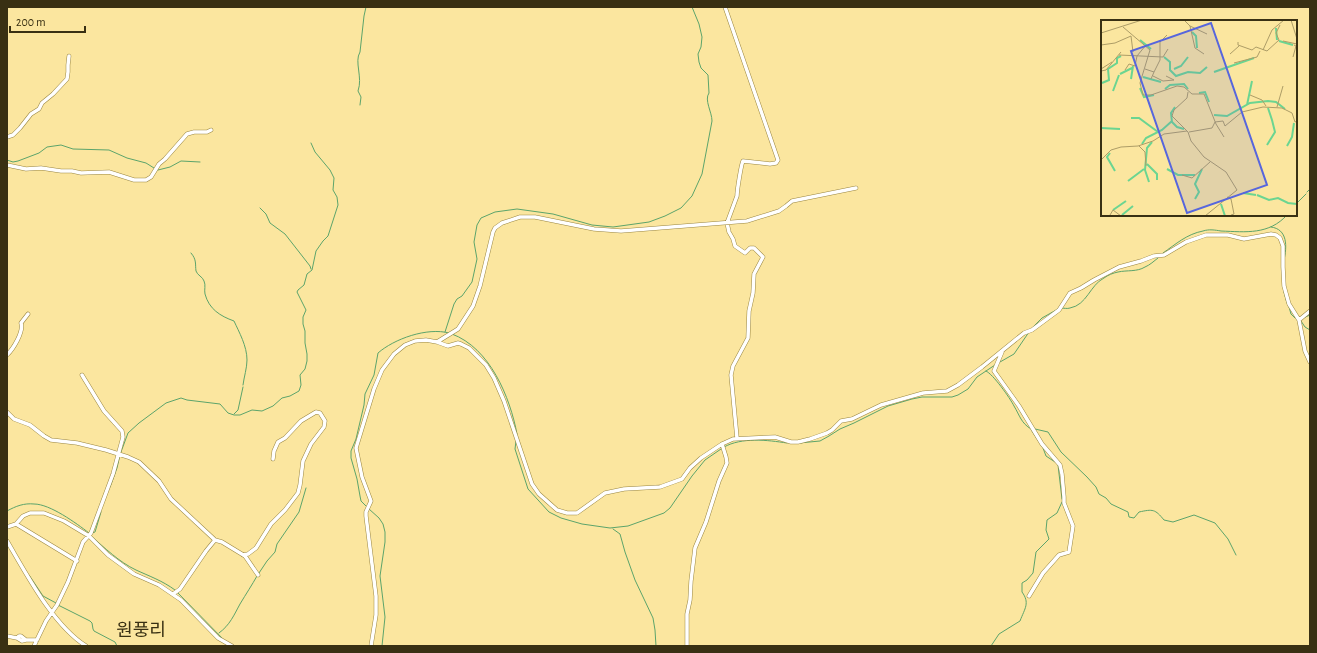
<svg xmlns="http://www.w3.org/2000/svg" width="1317" height="653" viewBox="0 0 1317 653" font-family="'Alegreya Sans','Noto Sans KR',sans-serif">
	<style>
		.lines { fill: none; stroke-linecap: round; stroke-linejoin: round }
		.stream { stroke: #5ca46b; stroke-width: 1 }
		.minor-casing { stroke: #9a8640; stroke-width: 4.5 }
		.minor { stroke: #fff; stroke-width: 3.5 }
		.labels { text-anchor: middle; dominant-baseline: central; stroke-width: 4; stroke-linejoin: round; paint-order: stroke }
		.quarter-label { font-size: 18px; fill: #393013; stroke: #fbe69f }
		.inset-river { fill: none; stroke: #6bd591; stroke-width: 2 }
		.inset-road { fill: none; stroke: #ad9d67; stroke-width: 1 }
		.view { fill: #5766dd; fill-opacity: 0.15; stroke: #5766dd; stroke-width: 2 }
		.inset-edge { fill: none; stroke: #393013; stroke-width: 2 }
	</style>
	<rect width="100%" height="100%" fill="#fbe69f"/>
	<g class="lines">
		<path class="stream" d="M 360,105 L 361,97 L 358,91 C 363,77 354,62 360,52 L 364,16 L 366,7
			M 7,160 L 13,162 L 18,161 L 39,153 L 47,147 L 61,145 L 73,149 L 109,150 L 127,158 L 146,163 L 154,168
			M 158,170 L 170,167 L 181,161 L 200,162
			M 1307,192 L 1310,189
			M 1296,204 L 1306,194
			M 260,208 L 266,214 L 270,223 L 285,234 L 310,266 L 311,269
			M 1271,227 C 1288,229 1287,247 1284,260
			M 191,253 C 197,260 195,264 196,271 C 197,275 203,277 204,281 C 206,285 204,290 205,294 C 209,309 220,316 234,321 C 239,332 247,346 247,360 C 247,368 244,377 243,385
			M 1163,253 C 1176,244 1187,234 1203,231 C 1209,229 1215,230 1221,231 C 1246,232 1269,235 1287,215
			M 1284,292 L 1287,303
			M 1289,307 L 1291,314 L 1295,318
			M 1061,308 C 1064,308 1067,309 1070,308 C 1087,305 1090,285 1104,278 C 1108,275 1113,273 1118,272 C 1127,270 1137,272 1145,267 C 1150,265 1154,261 1158,258
			M 1303,318 L 1310,315
			M 1301,321 L 1305,327 L 1310,330
			M 1032,328 L 1042,318 L 1058,309
			M 445,332 L 454,304 L 457,299 L 462,296 L 472,282 L 477,259 L 474,242 L 477,225 L 481,218 L 495,212 L 517,209 L 553,214 L 592,225 L 613,227 L 649,222 L 665,216 L 681,208 L 692,196 L 702,174 L 712,121 C 712,112 704,100 709,93 L 708,75 L 701,68 L 699,62 L 698,54 L 701,47 L 702,37 L 699,24 L 692,7
			M 452,334 C 490,348 510,397 517,434
			M 1000,362 L 1014,354 L 1029,332
			M 986,371 C 993,374 1010,398 1014,406 C 1020,416 1021,423 1031,429
			M 234,414 L 238,410 L 243,387
			M 1035,429 L 1048,432 L 1061,452 L 1087,477 L 1096,487 L 1099,494 L 1106,498 L 1111,504 L 1128,512 L 1129,517 L 1134,518 L 1139,512 C 1153,509 1155,509 1164,520 L 1173,522 L 1194,515 L 1215,523 L 1228,539 L 1236,555
			M 1032,431 L 1043,448 L 1046,456 L 1055,462
			M 516,441 L 515,449 L 528,489 L 549,512 L 561,518 L 582,524 L 610,528 L 628,526 L 664,513 L 670,508 L 692,476 L 705,460 L 721,449
			M 799,443 L 820,441 L 829,436 L 840,429 L 854,423 L 888,406 L 912,399 L 922,397 L 952,397 L 958,395 L 968,389 L 977,377 L 995,365
			M 724,447 C 742,437 767,440 787,443
			M 121,452 L 128,433 L 139,423 L 166,403 L 181,398 L 187,400 L 220,404 L 228,413 L 234,415 L 240,415 L 252,410 L 262,411 L 273,406 L 282,398 L 290,396 L 299,391 L 301,385 L 300,375 L 305,369 L 307,361 L 307,354 L 305,343 L 305,331 L 303,324 L 303,317 L 306,310 L 297,292 L 298,290 L 304,285 L 307,274 L 312,270 L 316,251 L 323,241 L 328,236 L 338,205 L 337,197 L 333,190 L 334,178 L 330,170 L 315,152 L 311,143
			M 1058,465 L 1062,499
			M 110,487 L 117,468 L 120,455
			M 367,507 L 361,501 L 360,496 L 357,479 L 351,458 L 351,451 L 356,439 L 364,405 L 365,394 L 374,375 L 378,353 C 394,339 427,327 449,333
			M 369,509 L 379,518 L 383,524 L 385,532 L 385,542 L 380,576 L 385,617 L 382,646
			M 7,511 C 16,506 24,503 34,504 C 50,504 76,523 89,533
			M 613,529 L 620,534 L 625,552 L 635,580 L 653,618 L 655,630 L 656,646
			M 92,533 L 95,532 L 101,512
			M 91,536 C 105,548 119,562 136,570 C 149,576 163,581 175,590
			M 259,573 L 267,561 L 275,552 L 277,544 L 299,512 L 306,488
			M 29,575 L 43,596 L 56,603
			M 177,592 L 224,640
			M 58,605 L 90,621 L 92,623 L 93,629 L 94,631 L 115,642 L 117,646
			M 219,633 C 230,625 234,615 240,604 C 246,594 252,585 257,576
			M 991,646 L 999,634 L 1020,621 C 1025,608 1030,603 1022,592 L 1022,583 L 1027,580 L 1033,573 L 1036,552 L 1049,539 L 1046,530 L 1047,520 L 1057,513 L 1062,502"/>
		<g class="minor-casing">
			<path id="minor" d="M 725,7 L 778,160 L 776,163 L 770,164 L 743,161 C 741,165 737,191 737,196 L 727,223 L 729,232 L 733,239 L 735,246 L 745,253 L 750,248 L 754,248 L 763,257 L 754,274 L 753,293 L 749,311 L 748,338 L 733,366 L 731,375 L 737,438
				M 7,137 L 13,135 L 20,128 L 31,114 L 39,109 L 42,103 L 53,94 L 67,79 L 68,72 L 68,65 L 69,56
				M 7,165 L 26,169 L 41,168 L 61,171 L 72,171 L 81,173 L 109,172 L 134,180 L 146,180 L 151,177 L 159,164 L 165,159 L 187,134 L 194,132 L 207,132 L 211,130
				M 1299,320 L 1310,311
				M 437,342 L 458,329 L 473,306 L 480,286 L 493,232 L 495,228 L 502,223 L 520,217 L 535,217 L 594,229 L 621,231 L 747,221 L 779,211 L 786,206 L 792,201 L 856,188
				M 1002,352 L 994,371 L 1019,406 L 1042,444 L 1060,465 L 1062,474 L 1064,497 L 1064,503 L 1073,526 L 1069,552 L 1059,555 L 1043,573 L 1029,596
				M 7,355 C 13,349 24,332 21,323 L 28,314
				M 7,412 L 14,419 L 30,425 L 44,436 L 51,440 L 77,443 L 106,450 L 128,457 L 139,462 L 159,481 L 171,499 L 215,540
				M 16,524 L 77,561
				M 7,527 L 16,524 L 23,516 L 30,513 L 44,513 L 64,521 L 89,536 L 108,555 L 134,574 L 159,585 L 181,600 L 218,638 L 232,646
				M 7,541 C 27,575 53,625 86,646
				M 243,555 L 248,554 L 256,548 L 271,524 L 285,510 L 298,493 L 300,485 L 303,461 L 311,444 L 324,427 L 325,421 L 320,413 L 316,412 L 301,421 L 285,438 L 278,442 L 274,451 L 273,459
				M 173,594 L 180,589 L 206,551 L 215,540 L 222,542 L 245,556 L 258,575
				M 7,636 L 17,638 L 22,641 L 26,640 L 21,636 L 19,636 L 17,638
				M 26,640 L 37,640
				M 34,646 L 46,621 L 57,605 L 68,582 L 83,542 L 91,533 L 113,474 L 123,437 L 122,431 L 104,411 L 82,375
				M 371,646 L 376,615 L 376,596 L 366,516 L 366,512 L 371,501 L 362,477 L 356,448 L 374,389 L 382,370 L 394,354 L 405,345 L 415,341 L 426,340 L 437,342 L 448,346 L 458,343 L 461,344 L 469,348 L 486,365 L 494,378 L 504,401 L 532,484 L 539,494 L 557,510 L 567,513 L 577,513 L 605,493 L 624,489 L 660,487 L 682,479 L 690,468 L 701,458 L 722,444 L 733,439 L 775,437 L 791,442 L 798,442 L 810,439 L 827,433 L 832,430 L 841,421 L 852,419 L 881,405 L 923,393 L 947,391 L 958,385 L 982,367 L 1024,333 L 1032,330 L 1059,310 L 1070,293 L 1081,288 L 1094,280 L 1119,267 L 1141,261 L 1154,256 L 1164,255 L 1186,242 L 1206,235 L 1228,235 L 1244,239 L 1271,234 L 1276,235 L 1280,238 L 1283,246 L 1283,267 L 1284,286 L 1289,304 L 1299,320 L 1305,351 L 1310,362
				M 687,646 L 687,614 L 690,600 L 691,581 L 695,548 L 706,522 L 719,481 L 727,463 L 726,457 L 722,444"/>
		</g>
		<use href="#minor" class="minor"/>
	</g>
	<g class="labels">
		<g class="quarter-label">
			<text x="141" y="631">원풍리</text>
		</g>
	</g>
	<g transform="translate(1101 20)">
		<rect width="196" height="196" fill="#fbe69f"/>
		<path class="inset-river" d="M 175,8 L 176,20M 91,12 L 95,16 L 96,28M 39,20 L 50,29M 178,21 L 192,25M 63,37 L 69,42 L 69,50 L 75,56 L 87,52 L 99,53 L 106,47M 73,49 L 80,46 L 87,37M 113,52 L 153,38M 19,54 L 31,48M 42,57 L 60,62M 30,59 L 32,46M 1,63 L 8,60 L 7,49 L 16,43 L 16,38 L 20,36M 39,68 L 43,77 L 53,75M 64,69 L 69,65 L 83,64 L 87,69M 12,71 L 18,55M 98,73 L 104,72 L 108,82M 146,85 L 151,61M 74,87 L 70,93 L 71,102 L 76,107 L 83,109M 167,88 L 171,100M 113,95 L 126,96 L 149,83 L 167,81 L 175,82 L 184,89M 30,98 L 38,98 L 57,112M 0,108 L 19,109M 41,124 L 45,118 L 61,110 L 71,101M 166,125 L 174,112 L 171,100M 186,126 L 191,117 L 193,103M 9,133 L 6,137 L 14,151M 46,144 L 56,154 L 56,160M 66,149 L 77,155 L 94,155M 27,161 L 43,149M 48,162 L 44,150 L 46,128 L 51,122M 142,173 L 155,175M 156,175 L 168,180 L 177,178 L 187,183 L 196,184M 94,179 L 98,172 L 94,164 L 101,149M 120,184 L 124,196M 12,190 L 25,181M 21,195 L 32,186"/>
		<path class="inset-road" d="M 83,0 L 89,6 L 94,28 L 103,34M 190,0 L 196,19M 89,6 L 106,14M 22,7 L 49,30 L 39,63 L 42,75 L 50,75 L 76,66 L 83,67 L 91,74 L 103,74 L 115,104 L 123,117M 0,13 L 41,0M 178,20 L 175,13 L 179,5M 182,21 L 196,24M 137,22 L 137,25 L 151,30 L 155,27 L 166,31 L 178,20M 0,25 L 14,23 L 30,16 L 32,32M 162,30 L 171,10 L 183,0M 129,34 L 138,26M 18,35 L 62,37 L 67,29M 192,37 L 195,26 L 193,25M 133,43 L 156,37 L 159,31M 0,49 L 11,42M 44,49 L 53,52 L 50,59M 24,50 L 28,44 L 34,46 L 36,36 L 45,25M 0,51 L 5,50 L 20,32M 53,52 L 59,40 L 59,22 L 66,15M 52,56 L 62,61 L 73,60 L 65,56M 87,72 L 86,78 L 73,90 L 71,96 L 87,112 L 90,121 L 103,137 L 125,152 L 136,170 L 104,196M 149,75 L 161,80 L 165,86M 176,87 L 182,66M 88,112 L 111,108 L 114,102 L 122,101 L 124,106 L 141,92 L 162,87 L 181,88 L 191,93 L 194,102 L 196,101M 38,126 L 44,132 L 45,146M 0,140 L 10,130 L 20,127 L 37,126 L 52,121 L 63,114 L 86,111M 81,155 L 91,158 L 109,142M 126,177 L 130,179 L 133,194 L 130,195M 9,195 L 12,190 L 20,196"/>
		<path class="view" d="M 110,3 L 166,165 L 86,193 L 30,31 Z"/>
		<rect width="196" height="196" class="inset-edge"/>
	</g>
	<rect width="1317" height="653" fill="none" stroke="#393013" stroke-width="16"/>
	<path d="M10 26v6h75v-6" fill="none" stroke="#393013" stroke-width="2"/>
	<text x="16" y="26" font-size="12" fill="#393013" stroke="#fbe69f" stroke-width="3" paint-order="stroke">200 m</text>
</svg>
